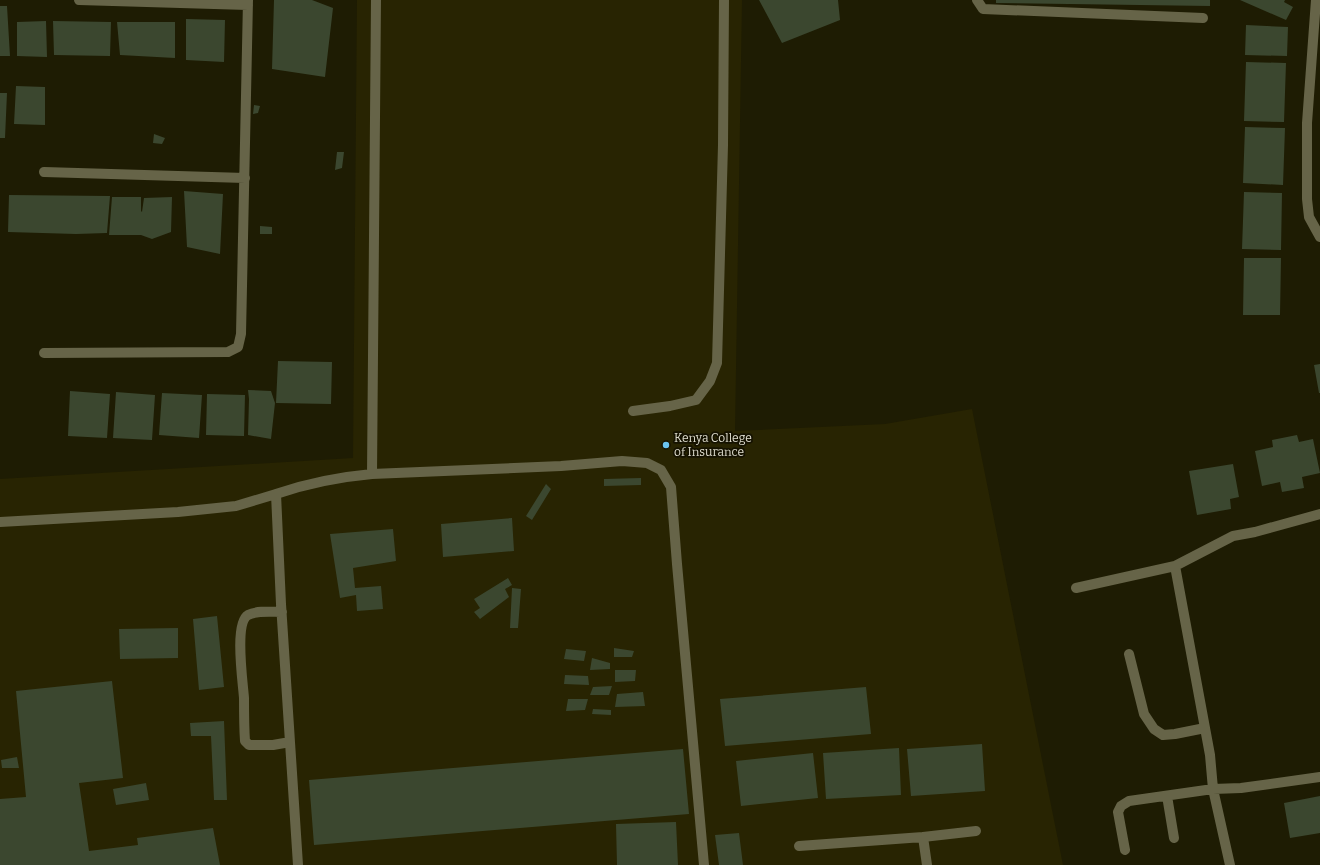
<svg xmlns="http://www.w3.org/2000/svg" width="1320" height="865" viewBox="0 0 1320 865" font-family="Bitter,serif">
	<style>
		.built { fill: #282402 }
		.building { fill: #3b472f }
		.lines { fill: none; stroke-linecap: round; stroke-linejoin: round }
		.minor { stroke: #666448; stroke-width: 10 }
		.poi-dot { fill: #6ac3f1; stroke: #151200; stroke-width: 1.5 }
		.labels { text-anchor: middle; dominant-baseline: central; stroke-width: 3.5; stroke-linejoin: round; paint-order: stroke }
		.poi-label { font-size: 12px; fill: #dfddce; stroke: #151200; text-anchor: start }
	</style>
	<rect width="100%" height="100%" fill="#1e1c03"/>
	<path class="built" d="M 357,0 L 742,0 L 735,431 L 885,424 L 972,409 L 1063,865 L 0,865 L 0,479 L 353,458 Z"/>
	<path class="building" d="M 274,0 L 312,0 L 333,8 L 325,77 L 272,69 Z
		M 759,0 L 838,0 L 840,20 L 782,43 Z
		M 996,0 L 1210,0 L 1210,6 L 996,3 Z
		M 1240,0 L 1285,0 L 1284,2 L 1293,7 L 1286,20 Z
		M 0,6 L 7,6 L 10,56 L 0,56 Z
		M 186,19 L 225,20 L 224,62 L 186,60 Z
		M 46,21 L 47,57 L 17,56 L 17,22 Z
		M 53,21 L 111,22 L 110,56 L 54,55 Z
		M 117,22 L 175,22 L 175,58 L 120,55 Z
		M 1246,25 L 1288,27 L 1287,56 L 1245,55 Z
		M 1246,62 L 1286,63 L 1284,122 L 1244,121 Z
		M 16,86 L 45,87 L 45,125 L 14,124 Z
		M 0,93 L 7,93 L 5,138 L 0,138 Z
		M 254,105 L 260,106 L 258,113 L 253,114 Z
		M 1245,127 L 1285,128 L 1283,185 L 1243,183 Z
		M 154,134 L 165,138 L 162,144 L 153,143 Z
		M 337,152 L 344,152 L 342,168 L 335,170 Z
		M 184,191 L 223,194 L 220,254 L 187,247 Z
		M 1244,192 L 1282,193 L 1281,250 L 1242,249 Z
		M 9,195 L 110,196 L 107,233 L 76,234 L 8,232 Z
		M 112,197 L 141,197 L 141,211 L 142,212 L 144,198 L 172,197 L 171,232 L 152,239 L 141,235 L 109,235 Z
		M 260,226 L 272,227 L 272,234 L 260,234 Z
		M 1244,258 L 1281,258 L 1280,315 L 1243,315 Z
		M 278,361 L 332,362 L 331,404 L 276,403 Z
		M 1320,364 L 1320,393 L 1319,393 L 1314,365 Z
		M 248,390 L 271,391 L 275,403 L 271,439 L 248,435 L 249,399 Z
		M 70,391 L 110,394 L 107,438 L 68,436 Z
		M 116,392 L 155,395 L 152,440 L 113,438 Z
		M 162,393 L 202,395 L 199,438 L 159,435 Z
		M 207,394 L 245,395 L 244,436 L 206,435 Z
		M 1297,435 L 1299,442 L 1313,439 L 1320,473 L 1302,477 L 1304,488 L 1282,492 L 1280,482 L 1262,486 L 1255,451 L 1273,447 L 1272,440 Z
		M 1233,464 L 1239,497 L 1230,499 L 1231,509 L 1197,515 L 1189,471 Z
		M 641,478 L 641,485 L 604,486 L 604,479 Z
		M 546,484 L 551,489 L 532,520 L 526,516 Z
		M 512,518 L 514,551 L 443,557 L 441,524 Z
		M 393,529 L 396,561 L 353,568 L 355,588 L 381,586 L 383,609 L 357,611 L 356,595 L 340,598 L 330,534 Z
		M 508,578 L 512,585 L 505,589 L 509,597 L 480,619 L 474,612 L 480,608 L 474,599 Z
		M 512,588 L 521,589 L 518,628 L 510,628 Z
		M 217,616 L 224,687 L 199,690 L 193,619 Z
		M 178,628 L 178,658 L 120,659 L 119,629 Z
		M 614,648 L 634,651 L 632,657 L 614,657 Z
		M 566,649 L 586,651 L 584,661 L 564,659 Z
		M 592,658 L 610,663 L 610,669 L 590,670 Z
		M 615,670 L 636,670 L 635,681 L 615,682 Z
		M 565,675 L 588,676 L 589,685 L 564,684 Z
		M 112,681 L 123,778 L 79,783 L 89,851 L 138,845 L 137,838 L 213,828 L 220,865 L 0,865 L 0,799 L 26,797 L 16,691 Z
		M 612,686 L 609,695 L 590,695 L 593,687 Z
		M 866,687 L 871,734 L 725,746 L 720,699 Z
		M 643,692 L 645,706 L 615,707 L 617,694 Z
		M 568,699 L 588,699 L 585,710 L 566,711 Z
		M 593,709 L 611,710 L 611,715 L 592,714 Z
		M 224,721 L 227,800 L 214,800 L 211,736 L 191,736 L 190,723 Z
		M 982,744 L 985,791 L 911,796 L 907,749 Z
		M 899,748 L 901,795 L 826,799 L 823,753 Z
		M 683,749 L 689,814 L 314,845 L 309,780 Z
		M 813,753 L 818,798 L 741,806 L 736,761 Z
		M 17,757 L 19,768 L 2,768 L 1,760 Z
		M 146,783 L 149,800 L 116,805 L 113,789 Z
		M 1320,796 L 1320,833 L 1290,838 L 1284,803 Z
		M 676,822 L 678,865 L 617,865 L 616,824 Z
		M 739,833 L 743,865 L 719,865 L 715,835 Z"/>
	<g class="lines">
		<path class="minor" d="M 79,0 L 248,5
			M 977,0 L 983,9 L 1203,18
			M 1316,0 L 1307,123 L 1307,199 L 1309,217 L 1320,237
			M 44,172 L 245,178
			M 44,353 L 228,352 L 238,347 L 241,334 L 248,0
			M 633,411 L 670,406 L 696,400 L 710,381 L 717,363 L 723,145 L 724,0
			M 372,474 L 376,0
			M 1320,514 L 1255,532 L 1233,536 L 1175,566 L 1210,755 L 1213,789 L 1241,788 L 1320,777
			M 0,522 L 178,512 L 236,506 L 276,494
			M 1076,588 L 1175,566
			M 282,612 C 272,612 258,610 248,615 C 234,623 243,683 244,698 C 244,713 244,727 245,741 L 249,745 L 273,745 L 290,742
			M 1129,654 L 1144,714 L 1154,729 L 1163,735 L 1175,734 L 1205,728
			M 1167,796 L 1174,838
			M 923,837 L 927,865
			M 799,846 L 923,837 L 976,831
			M 1125,850 L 1118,812 L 1121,806 L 1129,801 L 1213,789 L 1230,865
			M 298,865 L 281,604 L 276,494 C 308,483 339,477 372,474 L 561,466 L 622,461 L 647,463 L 661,470 L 671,487 L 677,564 L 704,865"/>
	</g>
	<circle class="poi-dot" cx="666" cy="445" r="4"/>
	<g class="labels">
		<g class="poi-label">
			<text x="674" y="438">Kenya College<tspan x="674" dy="14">of Insurance</tspan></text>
		</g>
	</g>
</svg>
